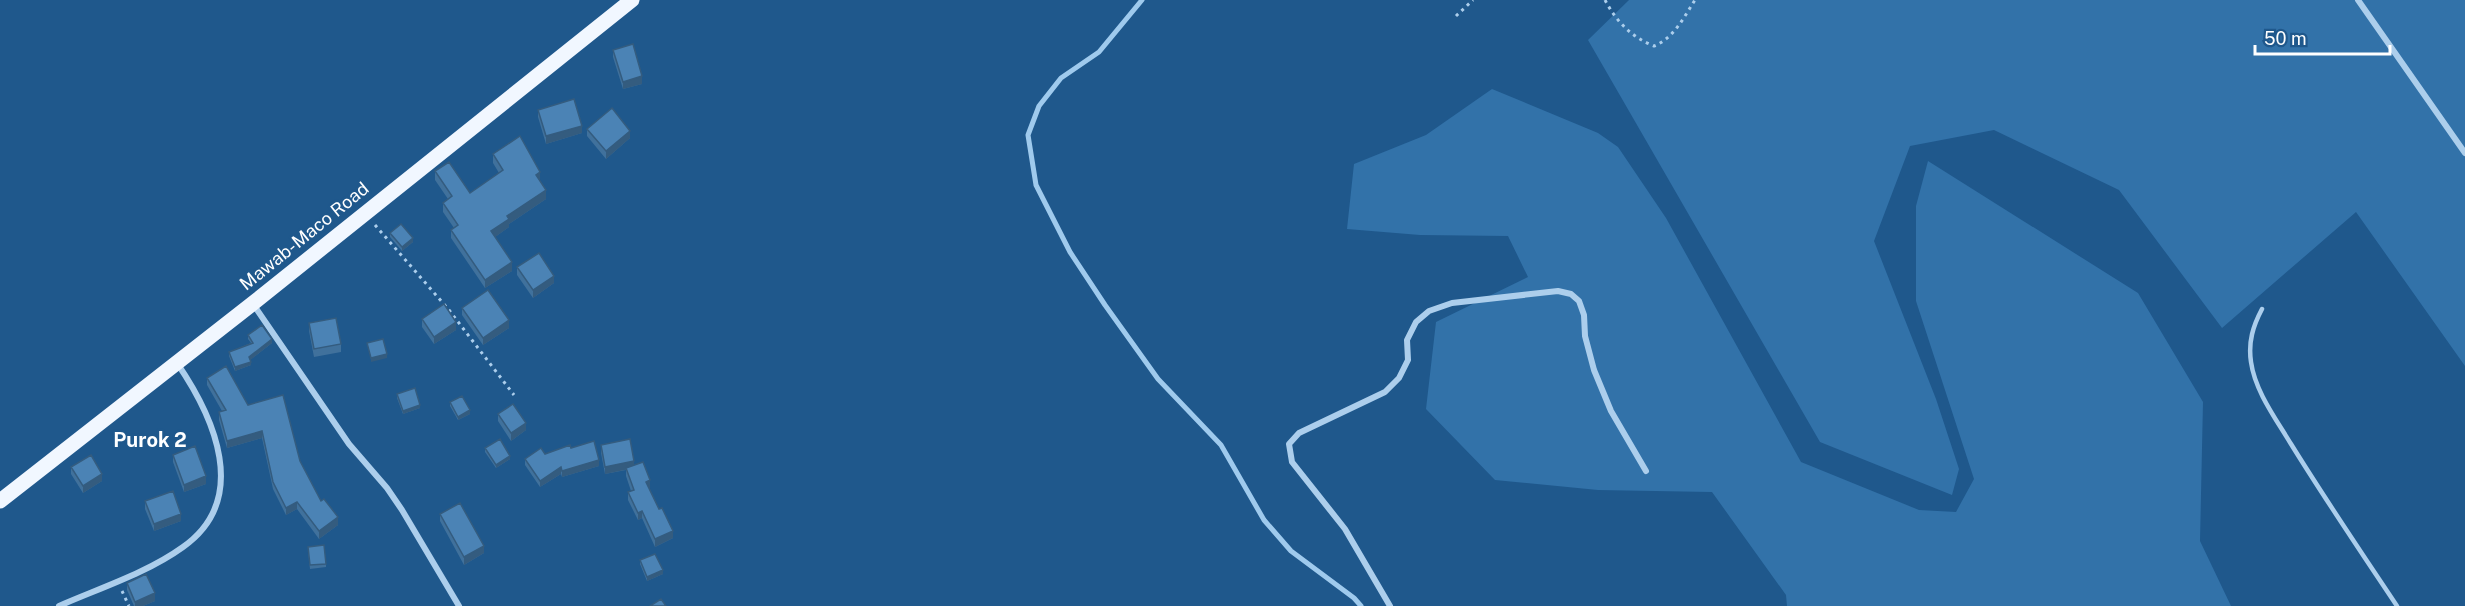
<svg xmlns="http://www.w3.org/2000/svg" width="2465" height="606" viewBox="0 0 2465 606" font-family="'Public Sans',sans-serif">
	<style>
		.green { fill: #3272a9 }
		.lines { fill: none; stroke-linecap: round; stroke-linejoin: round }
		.stream { stroke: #9fcaed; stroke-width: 5 }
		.path { stroke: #acceec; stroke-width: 3; stroke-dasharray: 3 4.5; stroke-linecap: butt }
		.lane { stroke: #acceec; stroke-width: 4.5 }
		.street { stroke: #acceec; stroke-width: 6 }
		.primary { stroke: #f1f7ff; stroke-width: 15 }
		.wall { fill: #40719c }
		.shaded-wall { fill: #345c7f }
		.building { fill: #4b83b5; stroke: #345c7f; stroke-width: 1.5 }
		.labels { text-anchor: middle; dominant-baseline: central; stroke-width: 5; stroke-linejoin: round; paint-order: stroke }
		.street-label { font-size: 18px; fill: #fff; stroke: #1f588c }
		.neighbourhood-label { font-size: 20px; font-weight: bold; fill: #fff; stroke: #1f588c }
	</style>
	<rect width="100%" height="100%" fill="#1f588c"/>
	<path class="green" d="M 1629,0 L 2465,0 L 2465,366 L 2356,212 L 2222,328 L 2119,190 L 1994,130 L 1910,146 L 1874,241 L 1936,399 L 1959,469 L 1952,495 L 1820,442 L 1588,40 Z
		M 1492,89 L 1598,133 L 1618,147 L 1666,218 L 1801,462 L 1919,510 L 1956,512 L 1974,479 L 1916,301 L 1916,206 L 1928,161 L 2138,293 L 2203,402 L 2200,541 L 2231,606 L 1787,606 L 1786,595 L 1712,492 L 1598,490 L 1495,480 L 1426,409 L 1436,322 L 1528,277 L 1508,236 L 1420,235 L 1347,229 L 1354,164 L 1426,135 Z"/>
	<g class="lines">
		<path class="stream" d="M 1142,0 L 1099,52 L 1061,78 L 1039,106 L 1028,135 L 1036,185 L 1070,252 L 1105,305 L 1158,379 L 1221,445 L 1264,520 L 1291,551 L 1354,598 L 1361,606"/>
		<path class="path" d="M 1605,0 C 1616,21 1631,37 1654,46 C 1674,38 1684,17 1695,0
			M 1456,16 L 1473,0
			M 375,225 L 449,310 L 514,395
			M 122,591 L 129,606"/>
		<path class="lane" d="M 2262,309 C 2253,326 2248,342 2251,362 C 2255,391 2276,419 2291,444 C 2325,499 2361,552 2397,606"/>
		<path class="street" d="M 2358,0 L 2465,153
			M 253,304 L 349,444 L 387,488 L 402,510 L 459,606
			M 59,606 C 100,588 147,573 183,547 C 251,499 214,417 177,363
			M 1390,606 L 1345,529 L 1292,462 L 1289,444 L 1299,433 L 1385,392 L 1399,378 L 1408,360 L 1407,340 L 1416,322 L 1429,311 L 1452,303 L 1558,291 L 1571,294 L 1579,301 L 1584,315 L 1585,336 L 1594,370 L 1611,411 L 1646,471"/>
		<path class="primary" d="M 0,501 L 252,304 L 632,0"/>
	</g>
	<path class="wall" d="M 613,50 L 642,84 L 623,89 L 613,57 Z
		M 538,110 L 582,133 L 546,144 L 538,117 Z
		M 587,129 L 630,138 L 606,159 L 587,136 Z
		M 493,154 L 540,181 L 546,199 L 509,224 L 509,227 L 495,237 L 512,271 L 485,288 L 451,238 L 451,230 L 454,228 L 443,212 L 443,203 L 448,199 L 435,180 L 435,171 L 470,193 L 499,173 L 493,163 Z
		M 390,233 L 413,242 L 402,251 L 390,237 Z
		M 517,267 L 554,283 L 533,298 L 517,275 Z
		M 462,308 L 509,328 L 483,345 L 462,315 Z
		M 422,319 L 456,330 L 434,344 L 422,327 Z
		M 309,323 L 341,344 L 341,352 L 314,357 L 309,331 Z
		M 248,335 L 272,343 L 250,360 L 251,365 L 235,371 L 229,356 L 229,352 L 251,343 L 248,339 Z
		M 207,378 L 248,405 L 300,461 L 321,501 L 338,525 L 319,539 L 297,509 L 286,515 L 273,489 L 262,438 L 227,448 L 219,420 L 219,412 L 222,411 L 207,385 Z
		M 397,394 L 420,408 L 403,414 L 397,398 Z
		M 450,402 L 470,414 L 458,420 L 450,406 Z
		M 498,414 L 526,430 L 511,441 L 498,421 Z
		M 601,445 L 634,465 L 650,488 L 649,488 L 673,538 L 655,547 L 642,518 L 638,520 L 628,500 L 628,492 L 631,491 L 626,476 L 626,470 L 605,474 L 601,453 Z
		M 485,448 L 510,459 L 496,468 L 485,452 Z
		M 571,448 L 599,466 L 562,477 L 561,474 L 540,487 L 525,465 L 525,459 Z
		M 173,455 L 206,484 L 184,492 L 173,462 Z
		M 71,467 L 102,481 L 83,493 L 71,474 Z
		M 145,501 L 181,521 L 154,531 L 145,509 Z
		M 440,514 L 484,553 L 464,565 L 440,521 Z
		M 308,551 L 326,564 L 326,567 L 310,569 Z
		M 640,560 L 663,574 L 647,581 L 640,564 Z
		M 127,583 L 155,601 L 143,606 L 134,606 L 127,590 Z"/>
	<path class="shaded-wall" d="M 642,76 L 642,84 L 623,89 L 623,82 Z
		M 582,126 L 582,133 L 546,144 L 546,136 Z
		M 630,131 L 630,138 L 606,159 L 606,151 Z
		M 540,172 L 540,181 L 536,175 Z
		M 546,190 L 546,199 L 509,224 L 509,227 L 491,240 L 491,231 L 507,216 Z
		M 413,238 L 413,242 L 402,251 L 402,247 Z
		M 512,262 L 512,271 L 485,288 L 485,280 Z
		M 554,276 L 554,283 L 533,298 L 533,290 Z
		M 509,320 L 509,328 L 483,345 L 483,338 Z
		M 456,322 L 456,330 L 434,344 L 434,337 Z
		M 272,339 L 272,343 L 249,361 L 249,357 Z
		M 387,354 L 387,358 L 371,362 L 371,358 Z
		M 251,362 L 251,365 L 235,371 L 235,367 Z
		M 420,405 L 420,408 L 403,414 L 403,411 Z
		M 470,410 L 470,414 L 458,420 L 458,417 Z
		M 526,423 L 526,430 L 511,441 L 511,433 Z
		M 262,431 L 262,438 L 227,448 L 227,441 Z
		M 510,456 L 510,459 L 496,468 L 496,465 Z
		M 599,460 L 599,466 L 562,477 L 562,471 Z
		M 634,461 L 634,468 L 605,474 L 605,467 Z
		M 561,467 L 561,474 L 540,487 L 540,481 Z
		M 102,474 L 102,481 L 83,493 L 83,486 Z
		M 206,476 L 206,484 L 184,492 L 184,485 Z
		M 650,480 L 650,488 L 646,489 L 646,482 Z
		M 297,502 L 297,509 L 286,515 L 286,508 Z
		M 642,511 L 642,518 L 638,520 L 638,513 Z
		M 181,514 L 181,521 L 154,531 L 154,524 Z
		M 338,517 L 338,525 L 319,539 L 319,531 Z
		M 673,531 L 673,538 L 655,547 L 655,539 Z
		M 484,546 L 484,553 L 464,565 L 464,557 Z
		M 663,570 L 663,574 L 647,581 L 647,577 Z
		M 155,593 L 155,601 L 143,606 L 135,606 L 135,602 Z"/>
	<path class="building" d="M 633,44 L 642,76 L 623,82 L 613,50 Z
		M 574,99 L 582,126 L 546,136 L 538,110 Z
		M 612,108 L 630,131 L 606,151 L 587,129 Z
		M 520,136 L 540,172 L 536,175 L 546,190 L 507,216 L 509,219 L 491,231 L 512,262 L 485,280 L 451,230 L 458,225 L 443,203 L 452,196 L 435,171 L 449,162 L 470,193 L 503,170 L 493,154 Z
		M 401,224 L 413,238 L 402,247 L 390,233 Z
		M 539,253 L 554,276 L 533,290 L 517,267 Z
		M 488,290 L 509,320 L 483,338 L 462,308 Z
		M 444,304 L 456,322 L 434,337 L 422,319 Z
		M 336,318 L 341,344 L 314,349 L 309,323 Z
		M 262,325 L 272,339 L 249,357 L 251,362 L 235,367 L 229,352 L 253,343 L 248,335 Z
		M 383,339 L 387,354 L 371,358 L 367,343 Z
		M 226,366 L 248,405 L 283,395 L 300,461 L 321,501 L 324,499 L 338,517 L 319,531 L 297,502 L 286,508 L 273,482 L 262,431 L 227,441 L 219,412 L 226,410 L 207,378 Z
		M 415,388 L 420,405 L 403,411 L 397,394 Z
		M 462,396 L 470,410 L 458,417 L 450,402 Z
		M 513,404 L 526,423 L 511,433 L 498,414 Z
		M 500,439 L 510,456 L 496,465 L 485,448 Z
		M 630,439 L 634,461 L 605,467 L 601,445 Z
		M 594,441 L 599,460 L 562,471 L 561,467 L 540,481 L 525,459 L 541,448 L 545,454 L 570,445 L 571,448 Z
		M 195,446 L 206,476 L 184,485 L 173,455 Z
		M 91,455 L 102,474 L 83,486 L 71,467 Z
		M 643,462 L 650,480 L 646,482 L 659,509 L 662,508 L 673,531 L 655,539 L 642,511 L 638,513 L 628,492 L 634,490 L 626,468 Z
		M 173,491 L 181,514 L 154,524 L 145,501 Z
		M 460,503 L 484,546 L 464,557 L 440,514 Z
		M 324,545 L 326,564 L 310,565 L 308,547 Z
		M 655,554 L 663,570 L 647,577 L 640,560 Z
		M 146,574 L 155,593 L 135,602 L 127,583 Z
		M 661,599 L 666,606 L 650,606 Z"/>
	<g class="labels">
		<g class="street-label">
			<text transform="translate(304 236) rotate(-39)">Mawab-Maco Road</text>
		</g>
		<g class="neighbourhood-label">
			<text x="150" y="440">Purok 2</text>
		</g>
	</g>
	<path d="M2255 45v9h135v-9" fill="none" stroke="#ffffff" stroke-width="3"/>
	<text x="2264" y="45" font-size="18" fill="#ffffff" stroke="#1f588c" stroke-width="4.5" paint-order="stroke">50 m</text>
</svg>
